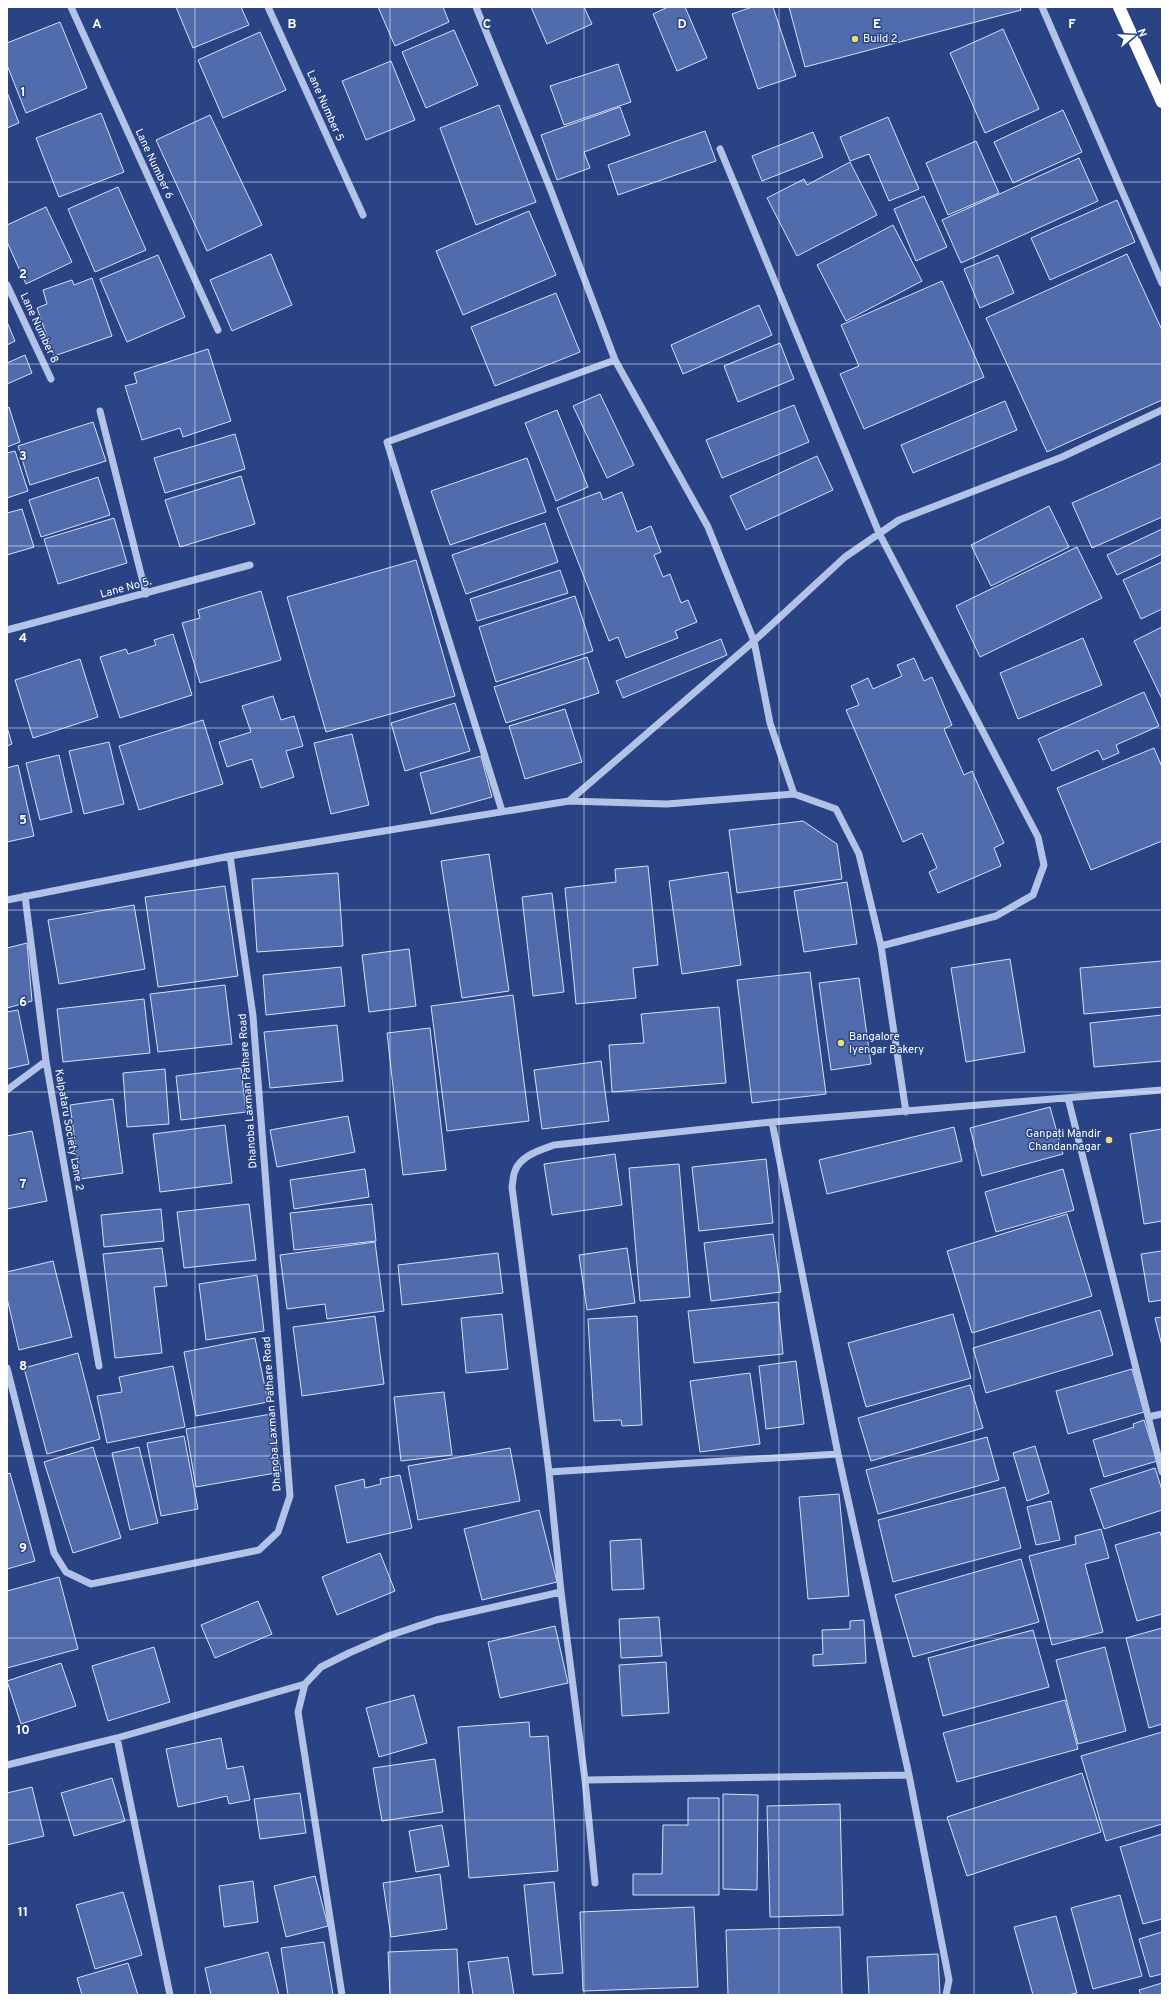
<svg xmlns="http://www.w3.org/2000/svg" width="1169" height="2002" viewBox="0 0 1169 2002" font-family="Overpass,sans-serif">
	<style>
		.building { fill: #516cac; stroke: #d6e0f6 }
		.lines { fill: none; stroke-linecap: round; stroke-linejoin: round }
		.minor { stroke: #b3c3e7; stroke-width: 7 }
		.highway { stroke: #fff; stroke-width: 12 }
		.grid { fill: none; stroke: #fff; stroke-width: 1; stroke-opacity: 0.55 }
		.poi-dot { fill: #eede7a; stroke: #294384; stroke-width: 1.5 }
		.labels { text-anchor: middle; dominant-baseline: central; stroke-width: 3; stroke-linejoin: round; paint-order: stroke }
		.poi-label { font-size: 11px; fill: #fff; stroke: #294384; text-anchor: start }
		.street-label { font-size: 11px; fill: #fff; stroke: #294384 }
		.grid-label { font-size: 13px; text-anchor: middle; font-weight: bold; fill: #fff; stroke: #294384; stroke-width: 3; stroke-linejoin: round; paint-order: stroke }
	</style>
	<rect width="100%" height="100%" fill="#294384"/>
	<path class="building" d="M 176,7 L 241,7 L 249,25 L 193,48 Z
		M 378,7 L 443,7 L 449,22 L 395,46 Z
		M 531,7 L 584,7 L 592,24 L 547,44 Z
		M 668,7 L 685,7 L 707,58 L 677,71 L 653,14 Z
		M 752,7 L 773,7 L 796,76 L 758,89 L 732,14 Z
		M 789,7 L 1020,7 L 1021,10 L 805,67 Z
		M 60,22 L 87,88 L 26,113 L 7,65 L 7,43 Z
		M 1003,29 L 1039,109 L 985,133 L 950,53 Z
		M 454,30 L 478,85 L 426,108 L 402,52 Z
		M 260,32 L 286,90 L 223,118 L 198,60 Z
		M 391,61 L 415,120 L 366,140 L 342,81 Z
		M 618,64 L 631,102 L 564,125 L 550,86 Z
		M 7,92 L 19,123 L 7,128 Z
		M 499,105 L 536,202 L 476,225 L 440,128 Z
		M 620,107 L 630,135 L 584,152 L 590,168 L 557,180 L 541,135 Z
		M 1063,110 L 1082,152 L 1013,183 L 994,142 Z
		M 101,113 L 124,172 L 59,197 L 36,138 Z
		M 210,115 L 262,225 L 207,251 L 156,140 Z
		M 888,117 L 919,189 L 889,201 L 869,154 L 850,161 L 840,137 Z
		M 705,131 L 716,161 L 618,195 L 608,165 Z
		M 813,132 L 823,157 L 762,181 L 752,156 Z
		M 976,141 L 999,193 L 948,215 L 926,163 Z
		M 1079,158 L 1098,201 L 961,263 L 942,220 Z
		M 850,162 L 877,215 L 797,256 L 767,198 L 804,179 L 807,185 Z
		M 118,187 L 146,250 L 95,272 L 68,209 Z
		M 924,196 L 947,247 L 916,261 L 894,209 Z
		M 1117,200 L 1135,242 L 1050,280 L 1031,238 Z
		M 46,207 L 72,262 L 26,284 L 7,242 L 7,225 Z
		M 529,211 L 556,275 L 463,315 L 436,251 Z
		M 893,225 L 922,281 L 846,321 L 817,265 Z
		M 271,254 L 292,305 L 232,331 L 210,280 Z
		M 1127,254 L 1162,330 L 1162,400 L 1047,452 L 986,318 Z
		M 158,255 L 185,317 L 127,342 L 100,279 Z
		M 998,255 L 1014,293 L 980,308 L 964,269 Z
		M 92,278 L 112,336 L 54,356 L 37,308 L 47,304 L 43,290 L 72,280 L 74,285 Z
		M 942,281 L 984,377 L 864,429 L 840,374 L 859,366 L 841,325 Z
		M 556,293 L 580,352 L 495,386 L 471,327 Z
		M 759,305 L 772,335 L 683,374 L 671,345 Z
		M 7,322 L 15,341 L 7,345 Z
		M 780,343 L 794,379 L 738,402 L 724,366 Z
		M 208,349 L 231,421 L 183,437 L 180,428 L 142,440 L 125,386 L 137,383 L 134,373 Z
		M 25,355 L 32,373 L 7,384 L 7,363 Z
		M 600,394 L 634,465 L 607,478 L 573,406 Z
		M 1005,401 L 1017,430 L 913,473 L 901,445 Z
		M 794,405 L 809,442 L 722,478 L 706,440 Z
		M 9,407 L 20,442 L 7,447 L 7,408 Z
		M 557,410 L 588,487 L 556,501 L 525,423 Z
		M 93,422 L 106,461 L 30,485 L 18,446 Z
		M 235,434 L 245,469 L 165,493 L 154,458 Z
		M 15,451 L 28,491 L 7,498 L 7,453 Z
		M 817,456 L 833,490 L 746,530 L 730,496 Z
		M 527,458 L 546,512 L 450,545 L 431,491 Z
		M 1162,463 L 1162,517 L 1092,548 L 1072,503 Z
		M 241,476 L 255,524 L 180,547 L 165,500 Z
		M 98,477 L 110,515 L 41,537 L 29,500 Z
		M 600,492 L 603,500 L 622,492 L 637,532 L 651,526 L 661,552 L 654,555 L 663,577 L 670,574 L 681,603 L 688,600 L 697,622 L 675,631 L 678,638 L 626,658 L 618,637 L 609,641 L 557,508 Z
		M 1049,506 L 1069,547 L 991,586 L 971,545 Z
		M 22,509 L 34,547 L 7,555 L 7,513 Z
		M 114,518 L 127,563 L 58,584 L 44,539 Z
		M 545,523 L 558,562 L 466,594 L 452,555 Z
		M 1162,529 L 1162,554 L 1117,575 L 1107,555 Z
		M 1077,547 L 1102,598 L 980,657 L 956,606 Z
		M 416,560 L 455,696 L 326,732 L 287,597 Z
		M 1162,562 L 1162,609 L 1141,619 L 1123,580 Z
		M 560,570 L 568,593 L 477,621 L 470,599 Z
		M 261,591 L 281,660 L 200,683 L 182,623 L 200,618 L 198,610 Z
		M 575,596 L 593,651 L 496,682 L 479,627 Z
		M 1162,627 L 1162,699 L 1134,641 Z
		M 173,634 L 192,695 L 120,718 L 100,657 L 126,649 L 128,654 L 156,645 L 154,640 Z
		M 1083,638 L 1102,685 L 1018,719 L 1000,673 Z
		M 721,639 L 727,655 L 623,698 L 616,681 Z
		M 587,657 L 599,693 L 506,723 L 494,687 Z
		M 914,658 L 924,681 L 932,677 L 952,725 L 944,729 L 964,775 L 972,771 L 1004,843 L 994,848 L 1001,866 L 938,893 L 929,872 L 937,868 L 922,833 L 903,842 L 846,710 L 859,705 L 851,686 L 868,678 L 873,689 L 902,676 L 897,665 Z
		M 80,659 L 98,717 L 33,738 L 15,680 Z
		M 1144,692 L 1159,726 L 1116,745 L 1119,753 L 1103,760 L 1098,750 L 1052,771 L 1038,739 Z
		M 273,696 L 281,720 L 294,716 L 303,746 L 286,751 L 294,777 L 261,788 L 252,759 L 227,767 L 219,742 L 251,732 L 242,706 Z
		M 455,703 L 470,751 L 405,771 L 391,723 Z
		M 565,709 L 582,762 L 525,779 L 509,726 Z
		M 203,720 L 223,784 L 139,810 L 119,746 Z
		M 7,727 L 12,744 L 7,746 Z
		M 352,734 L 369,805 L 331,814 L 314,743 Z
		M 109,742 L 124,804 L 84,814 L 69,751 Z
		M 1154,748 L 1162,767 L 1162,841 L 1091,870 L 1057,788 Z
		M 59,755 L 72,812 L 40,820 L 26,763 Z
		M 481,756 L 492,797 L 431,814 L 420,773 Z
		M 18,765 L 34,836 L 7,842 L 7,768 Z
		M 803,821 L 837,844 L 842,879 L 737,893 L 729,830 Z
		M 489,854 L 509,991 L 462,998 L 441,861 Z
		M 648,866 L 658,965 L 633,968 L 636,998 L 576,1004 L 565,888 L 616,882 L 615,869 Z
		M 728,872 L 741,965 L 682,974 L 669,881 Z
		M 338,873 L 343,946 L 257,952 L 252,879 Z
		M 847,882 L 857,944 L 804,952 L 794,891 Z
		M 225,886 L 238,976 L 158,987 L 145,897 Z
		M 552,893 L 564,992 L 533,996 L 522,897 Z
		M 134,905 L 145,969 L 59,984 L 48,920 Z
		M 27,943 L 32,1001 L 7,1008 L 7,948 Z
		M 409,949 L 416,1006 L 369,1012 L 362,955 Z
		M 1010,959 L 1025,1052 L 966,1062 L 951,968 Z
		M 1162,961 L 1162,1007 L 1084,1014 L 1080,968 Z
		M 341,967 L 345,1006 L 266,1015 L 263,975 Z
		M 810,972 L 826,1094 L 752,1103 L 737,980 Z
		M 859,978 L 871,1064 L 831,1070 L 819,983 Z
		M 225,985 L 232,1044 L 158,1052 L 150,994 Z
		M 513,995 L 529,1121 L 447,1131 L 431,1006 Z
		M 144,999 L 150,1053 L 63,1062 L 57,1009 Z
		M 719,1007 L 726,1083 L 612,1092 L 609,1045 L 644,1043 L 641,1014 Z
		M 18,1010 L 29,1064 L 7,1069 L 7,1012 Z
		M 1162,1015 L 1162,1061 L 1094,1067 L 1090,1023 Z
		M 337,1025 L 343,1081 L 270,1088 L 264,1032 Z
		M 430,1028 L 446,1170 L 403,1175 L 387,1033 Z
		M 601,1061 L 609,1121 L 542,1129 L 534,1070 Z
		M 241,1068 L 246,1112 L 181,1120 L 176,1076 Z
		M 165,1069 L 169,1124 L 127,1127 L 123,1073 Z
		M 113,1099 L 123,1173 L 80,1179 L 70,1105 Z
		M 1050,1107 L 1063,1154 L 982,1176 L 970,1128 Z
		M 348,1116 L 355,1152 L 277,1167 L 270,1130 Z
		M 225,1125 L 232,1183 L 160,1192 L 153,1134 Z
		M 954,1127 L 962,1161 L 827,1194 L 819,1160 Z
		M 1162,1129 L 1162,1221 L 1144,1224 L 1130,1134 Z
		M 32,1131 L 47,1201 L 7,1209 L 7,1136 Z
		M 615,1154 L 622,1205 L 552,1215 L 544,1164 Z
		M 766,1159 L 773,1223 L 699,1231 L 692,1167 Z
		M 679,1164 L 690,1297 L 640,1301 L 629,1168 Z
		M 365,1169 L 369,1197 L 294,1209 L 290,1180 Z
		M 1063,1169 L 1074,1210 L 996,1232 L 985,1192 Z
		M 249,1204 L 256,1260 L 184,1268 L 177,1212 Z
		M 372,1204 L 376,1241 L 294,1250 L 290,1213 Z
		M 161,1209 L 164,1241 L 104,1247 L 101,1215 Z
		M 1067,1214 L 1092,1296 L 972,1333 L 947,1251 Z
		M 773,1234 L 781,1292 L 711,1301 L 704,1243 Z
		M 375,1242 L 384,1311 L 327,1319 L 325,1304 L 287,1309 L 280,1255 Z
		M 162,1248 L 167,1286 L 154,1287 L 162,1353 L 115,1358 L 103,1254 Z
		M 627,1248 L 635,1303 L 587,1310 L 579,1255 Z
		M 1162,1251 L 1162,1300 L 1149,1302 L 1141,1254 Z
		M 498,1253 L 503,1293 L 402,1305 L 398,1265 Z
		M 53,1261 L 72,1337 L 19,1350 L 7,1298 L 7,1272 Z
		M 257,1275 L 264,1331 L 206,1340 L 199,1284 Z
		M 778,1302 L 783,1354 L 694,1363 L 688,1311 Z
		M 1100,1310 L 1113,1355 L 986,1393 L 973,1348 Z
		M 502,1314 L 508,1369 L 466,1373 L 461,1318 Z
		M 953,1314 L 971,1378 L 866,1407 L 848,1343 Z
		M 375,1316 L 384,1384 L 302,1396 L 293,1327 Z
		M 637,1316 L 642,1425 L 622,1426 L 621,1420 L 594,1421 L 588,1319 Z
		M 1162,1317 L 1162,1346 L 1155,1318 Z
		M 255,1338 L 268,1402 L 196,1416 L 184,1352 Z
		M 78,1353 L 100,1439 L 47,1454 L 24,1368 Z
		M 796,1361 L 804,1424 L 766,1429 L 759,1366 Z
		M 173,1366 L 185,1427 L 107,1443 L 97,1396 L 122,1392 L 119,1377 Z
		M 1132,1369 L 1144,1412 L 1068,1434 L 1056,1391 Z
		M 750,1373 L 760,1444 L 700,1452 L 690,1381 Z
		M 970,1385 L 983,1428 L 871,1461 L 858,1418 Z
		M 444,1392 L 452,1455 L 401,1461 L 394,1397 Z
		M 271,1414 L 281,1472 L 196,1487 L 186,1429 Z
		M 1144,1420 L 1157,1461 L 1104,1477 L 1093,1440 L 1134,1427 L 1133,1424 Z
		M 184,1436 L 198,1509 L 161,1516 L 147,1443 Z
		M 987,1437 L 999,1480 L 878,1514 L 866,1470 Z
		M 1035,1446 L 1049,1493 L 1027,1501 L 1013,1453 Z
		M 93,1447 L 121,1538 L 73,1553 L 44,1462 Z
		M 139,1447 L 158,1523 L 130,1530 L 112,1453 Z
		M 510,1448 L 520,1501 L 418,1520 L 408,1466 Z
		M 1155,1468 L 1162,1490 L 1162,1510 L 1104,1529 L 1090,1489 Z
		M 10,1473 L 35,1561 L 7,1569 L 7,1474 Z
		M 400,1475 L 412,1528 L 347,1543 L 335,1486 L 364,1479 L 365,1488 L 381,1484 L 380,1479 Z
		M 1005,1487 L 1021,1548 L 893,1582 L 878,1520 Z
		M 839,1494 L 849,1596 L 808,1599 L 799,1497 Z
		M 1051,1501 L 1060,1540 L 1036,1545 L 1027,1507 Z
		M 539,1510 L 557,1582 L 482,1600 L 464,1529 Z
		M 1101,1529 L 1109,1558 L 1085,1564 L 1103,1632 L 1052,1645 L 1029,1556 L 1076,1544 L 1075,1536 Z
		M 1160,1532 L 1162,1539 L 1162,1614 L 1137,1621 L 1115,1545 Z
		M 641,1539 L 644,1589 L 612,1590 L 610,1541 Z
		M 380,1553 L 395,1591 L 337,1615 L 322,1577 Z
		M 1021,1559 L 1039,1622 L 913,1657 L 895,1595 Z
		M 59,1577 L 78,1649 L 7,1668 L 7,1591 Z
		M 258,1601 L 272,1634 L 215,1658 L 201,1625 Z
		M 659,1617 L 662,1656 L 621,1658 L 619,1619 Z
		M 864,1620 L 866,1663 L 813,1666 L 813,1655 L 823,1654 L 822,1630 L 850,1629 L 850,1621 Z
		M 555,1626 L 568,1683 L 500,1698 L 488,1642 Z
		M 1162,1628 L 1162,1724 L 1149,1728 L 1126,1638 Z
		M 1033,1630 L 1049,1687 L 943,1716 L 928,1658 Z
		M 154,1647 L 170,1702 L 108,1721 L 92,1666 Z
		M 1105,1647 L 1126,1731 L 1078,1744 L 1056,1660 Z
		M 666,1662 L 669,1713 L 622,1716 L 619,1665 Z
		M 61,1663 L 76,1706 L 21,1724 L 7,1681 Z
		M 414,1695 L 427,1743 L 379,1757 L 366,1708 Z
		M 1065,1700 L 1078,1749 L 957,1782 L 943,1733 Z
		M 529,1722 L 530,1737 L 548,1736 L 558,1871 L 469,1878 L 458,1727 Z
		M 1162,1732 L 1162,1824 L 1106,1841 L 1081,1756 Z
		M 221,1738 L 227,1769 L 243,1766 L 250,1800 L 229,1804 L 227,1796 L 178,1807 L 166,1749 Z
		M 435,1759 L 443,1812 L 382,1821 L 373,1768 Z
		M 1082,1773 L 1101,1832 L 967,1876 L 947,1817 Z
		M 112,1778 L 125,1821 L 74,1836 L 61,1793 Z
		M 32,1787 L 44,1836 L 7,1845 L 7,1793 Z
		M 300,1793 L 306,1833 L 260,1839 L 254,1799 Z
		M 723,1794 L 758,1795 L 757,1890 L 723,1889 Z
		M 688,1798 L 719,1798 L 719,1895 L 633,1895 L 633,1874 L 662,1874 L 663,1825 L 688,1825 Z
		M 840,1804 L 843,1915 L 770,1917 L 767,1806 Z
		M 442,1825 L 449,1866 L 416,1872 L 409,1831 Z
		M 1162,1834 L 1162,1919 L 1143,1924 L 1120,1847 Z
		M 440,1874 L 447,1929 L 391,1937 L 383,1883 Z
		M 315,1876 L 328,1926 L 286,1937 L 274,1886 Z
		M 253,1881 L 258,1922 L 224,1927 L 219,1886 Z
		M 554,1882 L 563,1973 L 533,1975 L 524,1885 Z
		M 123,1892 L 142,1955 L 95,1969 L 76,1905 Z
		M 1120,1895 L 1142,1976 L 1093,1989 L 1071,1908 Z
		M 694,1907 L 698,1987 L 583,1991 L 580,1912 Z
		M 1056,1916 L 1077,1993 L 1068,1995 L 1033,1995 L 1014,1927 Z
		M 840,1927 L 842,1995 L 728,1995 L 726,1930 Z
		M 1162,1932 L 1162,1974 L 1150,1977 L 1139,1939 Z
		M 324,1942 L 333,1995 L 288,1995 L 281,1948 Z
		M 457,1949 L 459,1995 L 390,1995 L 388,1952 Z
		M 268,1952 L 279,1995 L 211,1995 L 205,1968 Z
		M 938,1954 L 940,1995 L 869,1995 L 867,1957 Z
		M 508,1957 L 514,1995 L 473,1995 L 468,1962 Z
		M 128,1963 L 138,1995 L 82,1995 L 77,1978 Z
		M 1162,1983 L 1162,1995 L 1141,1995 L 1139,1990 Z"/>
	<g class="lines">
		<path class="minor" d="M 71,7 L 218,330
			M 268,7 L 363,215
			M 476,7 L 550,188 L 615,360 L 708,527 L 754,641 L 770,723 L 794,794
			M 1042,7 L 1162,283
			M 720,149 L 879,533 L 1038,837 L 1044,865 L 1033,895 L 996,916 L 881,946
			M 7,285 L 51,379
			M 100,411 L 146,594
			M 7,630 L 250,565
			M 569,801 L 667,804 L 794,794 L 836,809 L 859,854 L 881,946 L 906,1112
			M 502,811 L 387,442 L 615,360
			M 25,896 L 46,1061 L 99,1366
			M 7,900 L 230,856 L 569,801 L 754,641 L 845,557 L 899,520 L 1062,457 L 1162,410
			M 7,1090 L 46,1061
			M 1068,1098 L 1162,1472
			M 772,1122 L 838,1454 L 909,1775 L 949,1980 L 946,1995
			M 7,1368 L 54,1553 L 66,1572 L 91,1584 L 259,1550 L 278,1532 L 290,1496 L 253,1016 L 230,856
			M 1148,1417 L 1162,1414
			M 549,1472 L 838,1454
			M 117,1738 L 170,1995
			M 7,1765 L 117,1738 L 305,1684
			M 585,1780 L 909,1775
			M 595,1883 L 585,1780 L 561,1592 L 549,1472 L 512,1187 C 513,1182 513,1175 515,1171 C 520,1156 540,1150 554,1145 L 772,1122 L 1162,1090
			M 342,1995 L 298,1712 L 305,1684 L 321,1667 L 349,1653 L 388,1636 L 436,1620 L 561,1592"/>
		<path class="highway" d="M 1119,7 L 1162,102"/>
	</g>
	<path class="grid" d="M 195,7 L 195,1995M 390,7 L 390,1995M 584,7 L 584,1995M 779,7 L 779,1995M 974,7 L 974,1995M 7,182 L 1162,182M 7,364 L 1162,364M 7,546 L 1162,546M 7,728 L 1162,728M 7,910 L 1162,910M 7,1092 L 1162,1092M 7,1274 L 1162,1274M 7,1456 L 1162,1456M 7,1638 L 1162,1638M 7,1820 L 1162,1820"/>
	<g class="poi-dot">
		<circle cx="855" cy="39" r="4"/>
		<circle cx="841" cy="1043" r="4"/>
		<circle cx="1109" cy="1140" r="4"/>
	</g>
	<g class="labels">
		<g class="poi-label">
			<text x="863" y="39">Build 2</text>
			<text x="849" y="1037">Bangalore<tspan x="849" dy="13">Iyengar Bakery</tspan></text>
			<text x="1101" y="1134" text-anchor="end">Ganpati Mandir<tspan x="1101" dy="13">Chandannagar</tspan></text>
		</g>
		<g class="street-label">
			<text transform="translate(325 106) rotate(66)">Lane Number 5</text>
			<text transform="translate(154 164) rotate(65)">Lane Number 6</text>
			<text transform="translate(39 328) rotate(65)">Lane Number 8</text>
			<text transform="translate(126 588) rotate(-15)">Lane No 5.</text>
			<text transform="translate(248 1091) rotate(-94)">Dhanoba Laxman Pathare Road</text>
			<text transform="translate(69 1130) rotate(80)">Kalpataru Society Lane 2</text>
			<text transform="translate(272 1414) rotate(-94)">Dhanoba Laxman Pathare Road</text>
		</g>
	</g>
	<g class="grid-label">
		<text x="97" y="28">A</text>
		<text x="292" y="28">B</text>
		<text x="487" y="28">C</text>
		<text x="682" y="28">D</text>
		<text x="877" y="28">E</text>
		<text x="1072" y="28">F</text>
		<text x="23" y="96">1</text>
		<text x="23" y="278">2</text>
		<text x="23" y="460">3</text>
		<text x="23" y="642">4</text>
		<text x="23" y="824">5</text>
		<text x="23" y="1006">6</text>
		<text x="23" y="1188">7</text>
		<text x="23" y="1370">8</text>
		<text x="23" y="1552">9</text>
		<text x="23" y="1734">10</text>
		<text x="23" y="1916">11</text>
	</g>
	<rect width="1169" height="2002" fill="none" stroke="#ffffff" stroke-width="16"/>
	<g transform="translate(1133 36) rotate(71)" stroke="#294384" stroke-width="3" paint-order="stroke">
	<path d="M0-3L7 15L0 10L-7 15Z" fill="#ffffff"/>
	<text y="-6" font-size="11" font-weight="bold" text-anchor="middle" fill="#ffffff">N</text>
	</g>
</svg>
